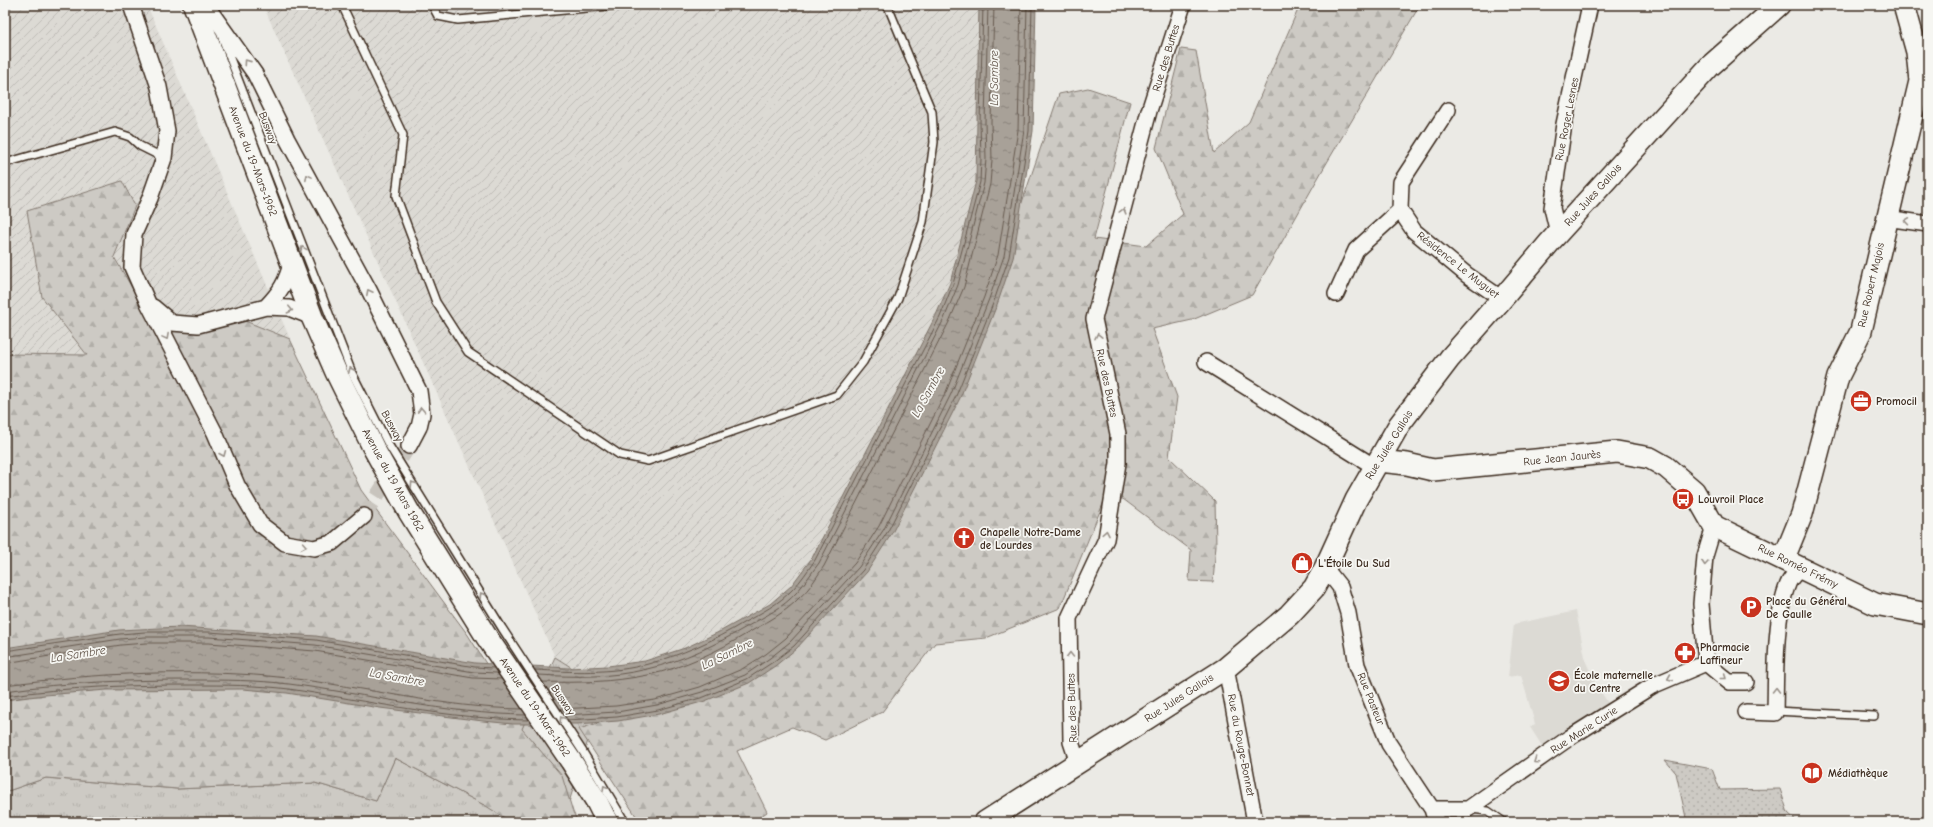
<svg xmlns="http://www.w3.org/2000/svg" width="1933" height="827" viewBox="0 0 1933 827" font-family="'Comic Neue',sans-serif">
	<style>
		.built { fill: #dcdad4 }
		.industrial { fill: url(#industrial-furrows) }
		.grass { fill: url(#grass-tufts); stroke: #847a71 }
		.forest { fill: url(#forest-firs); stroke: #847a71 }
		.park { fill: url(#park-dots); stroke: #847a71 }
		.water { fill: url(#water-ripples); stroke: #7c7167 }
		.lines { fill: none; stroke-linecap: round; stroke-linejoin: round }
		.shore { stroke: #675a4f; stroke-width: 1 }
		.street-tunnel { stroke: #c8c4bd; stroke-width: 15; stroke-dasharray: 15 8; stroke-linecap: butt }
		.lane-casing { stroke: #3b2a1e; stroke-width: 10 }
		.street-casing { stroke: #3b2a1e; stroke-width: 18 }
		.secondary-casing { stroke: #3b2a1e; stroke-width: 24 }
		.lane { stroke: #f6f6f2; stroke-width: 7 }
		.street { stroke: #f6f6f2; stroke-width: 15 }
		.secondary { stroke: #f6f6f2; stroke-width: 21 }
		.oneway { stroke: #989088 }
		.labels { text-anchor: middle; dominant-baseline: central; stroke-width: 3.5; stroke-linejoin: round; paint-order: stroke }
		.street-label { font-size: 11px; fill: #3b2a1e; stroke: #f6f6f2 }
		.poi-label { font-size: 11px; font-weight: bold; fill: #3b2a1e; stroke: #f6f6f2; text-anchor: start }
		.water-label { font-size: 12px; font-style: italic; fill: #615449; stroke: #f6f6f2 }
	</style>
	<defs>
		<pattern id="industrial-furrows" width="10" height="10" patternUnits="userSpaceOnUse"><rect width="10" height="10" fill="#dcdad4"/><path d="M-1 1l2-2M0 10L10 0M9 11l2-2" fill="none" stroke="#bebbb6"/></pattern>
		<pattern id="grass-tufts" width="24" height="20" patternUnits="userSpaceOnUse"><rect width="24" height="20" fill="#cdcac4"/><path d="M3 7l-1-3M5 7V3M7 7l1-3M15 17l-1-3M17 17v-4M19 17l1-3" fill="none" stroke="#b1aea8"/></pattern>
		<pattern id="forest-firs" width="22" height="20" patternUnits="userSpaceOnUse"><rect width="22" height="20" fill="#cdcac4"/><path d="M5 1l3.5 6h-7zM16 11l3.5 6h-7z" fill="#b1aea8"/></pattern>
		<pattern id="park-dots" width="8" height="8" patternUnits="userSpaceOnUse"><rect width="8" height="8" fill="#cdcac4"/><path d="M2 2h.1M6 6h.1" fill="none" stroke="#b1aea8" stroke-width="1.8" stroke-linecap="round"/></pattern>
		<pattern id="water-ripples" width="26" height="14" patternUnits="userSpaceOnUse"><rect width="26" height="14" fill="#a8a198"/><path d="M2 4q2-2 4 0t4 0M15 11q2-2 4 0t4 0" fill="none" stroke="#8a837b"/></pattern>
	</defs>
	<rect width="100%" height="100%" fill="#ebeae5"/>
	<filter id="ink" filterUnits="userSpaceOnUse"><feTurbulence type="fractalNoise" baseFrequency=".025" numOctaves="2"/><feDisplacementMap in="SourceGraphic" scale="8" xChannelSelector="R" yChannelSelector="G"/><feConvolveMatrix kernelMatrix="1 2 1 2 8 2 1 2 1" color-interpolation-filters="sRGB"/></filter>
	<g filter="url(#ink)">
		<path class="built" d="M 1576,611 L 1586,662 L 1596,685 L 1609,704 L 1542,746 L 1530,727 L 1535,724 L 1521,675 L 1508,677 L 1514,624 Z"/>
		<path class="industrial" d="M 5,5 L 147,5 L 290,339 L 245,321 L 158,332 L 114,257 L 135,206 L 42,297 L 87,355 L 5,354 Z
			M 263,5 L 997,5 L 976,239 L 826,568 L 755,640 L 604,688 L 555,657 Z"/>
		<path class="grass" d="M 555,657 L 604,688 L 563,822 L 5,822 L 5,792 L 46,778 L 177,789 L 315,783 L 376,801 L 395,758 L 486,806 Z"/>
		<path class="forest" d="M 1300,5 L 1420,5 L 1322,171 L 1252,295 L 1192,320 L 1152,329 L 1177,397 L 1169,457 L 1215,501 L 1216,545 L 1213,582 L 1189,581 L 1191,550 L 1123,499 L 1105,499 L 1060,608 L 986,638 L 935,643 L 882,712 L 825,740 L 792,727 L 737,751 L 767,812 L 752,822 L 640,822 L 579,729 L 739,679 L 988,302 L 1059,94 L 1088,88 L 1130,102 L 1094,239 L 1146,246 L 1183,214 L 1156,148 L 1181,49 L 1196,51 L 1214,153 L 1249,122 Z
			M 122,181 L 135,206 L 114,257 L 158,332 L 245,321 L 290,339 L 361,490 L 468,635 L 524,724 L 522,729 L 562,776 L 573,812 L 578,822 L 511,822 L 486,806 L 395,758 L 376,801 L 315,783 L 177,789 L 46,778 L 5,792 L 5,354 L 87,355 L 42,297 L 27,211 Z"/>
		<path class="park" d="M 1665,760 L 1712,769 L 1720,790 L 1780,789 L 1788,813 L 1798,822 L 1687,822 L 1676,773 Z"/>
		<path class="water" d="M 979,5 L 1036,5 L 1033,131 L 1013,258 L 998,302 L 960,398 L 892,533 L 867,572 L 796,649 L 775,666 L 749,683 L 705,701 L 659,714 L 618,721 L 577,724 L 513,724 L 483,721 L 380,708 L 287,693 L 243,689 L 107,690 L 45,695 L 5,700 L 5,648 L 119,630 L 180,627 L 316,636 L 475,663 L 568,668 L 608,666 L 645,661 L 685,648 L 721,631 L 770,604 L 791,586 L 812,558 L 936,315 L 950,283 L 976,181 Z"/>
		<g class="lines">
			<path class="shore" d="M 5,651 L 120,634 L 145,632 L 209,632 L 316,640 L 475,667 L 494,668
				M 5,657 L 120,639 L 145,637 L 209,637 L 315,645 L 474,672 L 497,673
				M 5,663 L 121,645 L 146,643 L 209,643 L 315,651 L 473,678 L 502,679
				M 535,670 C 571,672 612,674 648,664 C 681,655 713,641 743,623 C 761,613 779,604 793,589 C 801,581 808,570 815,560 L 940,317 L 953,284 L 980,182 L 981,159 L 980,122 L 983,5
				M 538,675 C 574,677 612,678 647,669 C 683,661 717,644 748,626 C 765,616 783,608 797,592 C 805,583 812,572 819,563 L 944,319 L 958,285 L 984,183 L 986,159 L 985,122 L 988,5
				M 542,682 C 577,683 614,682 648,675 C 683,668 718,651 748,633 C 767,622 785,613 800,597 C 810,589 817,576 824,566 L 949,322 L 964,287 L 990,184 L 992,160 L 991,122 L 994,5
				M 5,685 C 95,673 198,668 288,678 C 366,687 443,708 522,709
				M 5,691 C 67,682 129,680 192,680 C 224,680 257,680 289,684 C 367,694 446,714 526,715
				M 5,696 C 67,687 129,685 192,685 C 224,685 257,685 289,689 C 368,701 448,719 529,720
				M 560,709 L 616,706 L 655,700 L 700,687 L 742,669 L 766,654 L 786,638 L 855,563 L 879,526 L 946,392 L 984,297 L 998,255 L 1018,130 L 1021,5
				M 564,715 L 617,712 L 657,705 L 702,692 L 745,675 L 770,658 L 790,642 L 859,567 L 884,529 L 951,394 L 989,299 L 1004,256 L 1024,130 L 1027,5
				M 567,720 L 617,717 L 658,710 L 704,697 L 747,679 L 773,662 L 794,646 L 863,570 L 888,531 L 956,396 L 994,301 L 1009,257 L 1029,131 L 1032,5"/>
			<path class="street-tunnel" d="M 364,516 L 409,446"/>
			<g class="lane-casing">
				<path id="lane" d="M 342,5 L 403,135 L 396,196 L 436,302 L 468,352 L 620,455 L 648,461 L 837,395 L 863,362 L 898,298 L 923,222 L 934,142 L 932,112 L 889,9 L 886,5
					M 432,5 L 438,16 L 458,20 L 619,5
					M 221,35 L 352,373 L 388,444 L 502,628 L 583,752 L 625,822
					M 5,163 L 115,132 L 130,137 L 140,146 L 164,158
					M 1775,711 L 1874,716
					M 1471,809 L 1488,811 L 1504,822"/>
			</g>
			<g class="street-casing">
				<path id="street" d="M 131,5 L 159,87 L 167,131 L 164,158 L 150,198 L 134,234 L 132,267 L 148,303 L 215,433 L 237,485 L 260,524 L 285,543 L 314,548 L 332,543 L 364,516
					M 206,5 L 255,74 L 287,139 L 369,290 L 419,391 L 422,414 L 419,427 L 409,446
					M 1448,110 L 1401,182 L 1400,210 L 1414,231 L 1467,275 L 1502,299
					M 1886,218 L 1928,224
					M 1558,233 L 1552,208 L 1564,124 L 1590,5
					M 1336,294 L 1356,250 L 1400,210
					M 153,307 L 172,323 L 198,325 L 266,307 L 289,308 L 312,317
					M 266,307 C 281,291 286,283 292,261
					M 1206,362 L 1375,467
					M 1714,526 L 1705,556 L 1701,604 L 1706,663 L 1729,682 L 1746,682
					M 1325,568 L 1340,587 L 1348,613 L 1357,665 L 1389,744 L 1432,809 L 1436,822
					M 1226,668 L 1255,822
					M 1746,712 L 1775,713 C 1776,677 1774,617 1788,584 C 1790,578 1797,572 1801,567
					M 1078,763 L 1071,742 L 1069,618 L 1106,539 L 1118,463 L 1118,434 L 1094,319 L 1149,111 L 1183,5
					M 1432,809 L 1468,809 L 1569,738 L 1652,686 L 1706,663"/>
			</g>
			<g class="secondary-casing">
				<path id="secondary" d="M 194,5 L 312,317 L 336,372 L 374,449 L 409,512 L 486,636 L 571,761 L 597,802 L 607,822
					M 1379,461 L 1407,464 L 1433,470 L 1617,452 L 1650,458 L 1666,467 L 1694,491 L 1714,526 L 1875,604 L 1928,614
					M 1784,558 L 1802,514 L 1838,377 L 1861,331 L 1920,81 L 1917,52 L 1904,5
					M 985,822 L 1226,668 L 1289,615 L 1314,588 L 1325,568 L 1356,500 L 1399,425 L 1450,358 L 1502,299 L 1550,242 L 1710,66 L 1779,5"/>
			</g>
			<use href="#lane" class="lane"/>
			<use href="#street" class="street"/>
			<use href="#secondary" class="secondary"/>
		</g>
		<defs><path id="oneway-chevron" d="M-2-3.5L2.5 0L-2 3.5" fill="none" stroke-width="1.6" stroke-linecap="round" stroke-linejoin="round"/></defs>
		<g class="oneway">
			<use href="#oneway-chevron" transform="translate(247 62) rotate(-125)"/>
			<use href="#oneway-chevron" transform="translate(308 177) rotate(-118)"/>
			<use href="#oneway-chevron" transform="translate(1123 211) rotate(-75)"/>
			<use href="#oneway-chevron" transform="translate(1907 221) rotate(-172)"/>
			<use href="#oneway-chevron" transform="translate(303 249) rotate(-111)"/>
			<use href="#oneway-chevron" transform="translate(369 292) rotate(-117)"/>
			<use href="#oneway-chevron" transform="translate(290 310) rotate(13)"/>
			<use href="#oneway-chevron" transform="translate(1098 336) rotate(-102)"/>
			<use href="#oneway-chevron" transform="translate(166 337) rotate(62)"/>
			<use href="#oneway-chevron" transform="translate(351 370) rotate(-113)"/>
			<use href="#oneway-chevron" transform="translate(421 410) rotate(-93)"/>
			<use href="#oneway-chevron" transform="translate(223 454) rotate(67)"/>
			<use href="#oneway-chevron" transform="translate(413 484) rotate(-122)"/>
			<use href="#oneway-chevron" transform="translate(1106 533) rotate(-79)"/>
			<use href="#oneway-chevron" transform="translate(304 546) rotate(10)"/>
			<use href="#oneway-chevron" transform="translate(1705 563) rotate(95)"/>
			<use href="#oneway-chevron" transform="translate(482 595) rotate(-122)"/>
			<use href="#oneway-chevron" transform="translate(1070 655) rotate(-91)"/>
			<use href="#oneway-chevron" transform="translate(1724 677) rotate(39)"/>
			<use href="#oneway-chevron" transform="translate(1670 678) rotate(157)"/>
			<use href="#oneway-chevron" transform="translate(1776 690) rotate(-89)"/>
			<use href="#oneway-chevron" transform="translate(562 719) rotate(-123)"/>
			<use href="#oneway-chevron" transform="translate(1536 761) rotate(145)"/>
			<use href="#oneway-chevron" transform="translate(605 788) rotate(-120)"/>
		</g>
	</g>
	<defs>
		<g id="office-disc" transform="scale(1.15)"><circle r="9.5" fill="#c8321e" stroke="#f6f6f2"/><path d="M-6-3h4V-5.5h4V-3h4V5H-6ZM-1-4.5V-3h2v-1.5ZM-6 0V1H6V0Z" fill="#fff"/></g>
		<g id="bus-disc" transform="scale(1.15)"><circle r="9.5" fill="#c8321e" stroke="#f6f6f2"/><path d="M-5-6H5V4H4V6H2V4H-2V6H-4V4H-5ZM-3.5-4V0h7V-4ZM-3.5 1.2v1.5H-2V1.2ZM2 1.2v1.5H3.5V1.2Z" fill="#fff"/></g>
		<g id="church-disc" transform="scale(1.15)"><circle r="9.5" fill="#c8321e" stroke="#f6f6f2"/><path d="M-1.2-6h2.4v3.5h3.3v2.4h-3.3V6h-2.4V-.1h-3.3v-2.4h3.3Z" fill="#fff"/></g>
		<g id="shop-disc" transform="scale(1.15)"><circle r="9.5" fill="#c8321e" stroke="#f6f6f2"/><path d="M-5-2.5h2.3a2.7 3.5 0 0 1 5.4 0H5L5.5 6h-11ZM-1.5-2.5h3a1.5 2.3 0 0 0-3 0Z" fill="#fff"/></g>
		<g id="parking-disc" transform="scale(1.15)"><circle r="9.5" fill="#c8321e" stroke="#f6f6f2"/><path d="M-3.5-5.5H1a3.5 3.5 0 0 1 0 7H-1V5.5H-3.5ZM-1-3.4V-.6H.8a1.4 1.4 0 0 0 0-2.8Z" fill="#fff"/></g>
		<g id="pharmacy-disc" transform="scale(1.15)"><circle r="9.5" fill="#c8321e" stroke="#f6f6f2"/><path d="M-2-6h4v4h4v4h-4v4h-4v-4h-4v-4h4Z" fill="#fff"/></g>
		<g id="school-disc" transform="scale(1.15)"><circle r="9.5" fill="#c8321e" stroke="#f6f6f2"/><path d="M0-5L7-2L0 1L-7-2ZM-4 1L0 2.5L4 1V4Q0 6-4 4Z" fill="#fff"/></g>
		<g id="library-disc" transform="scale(1.15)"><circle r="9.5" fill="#c8321e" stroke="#f6f6f2"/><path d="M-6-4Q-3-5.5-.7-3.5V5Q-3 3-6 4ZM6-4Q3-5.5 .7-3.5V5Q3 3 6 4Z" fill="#fff"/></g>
	</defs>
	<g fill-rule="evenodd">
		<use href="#office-disc" x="1861" y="401"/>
		<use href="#bus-disc" x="1683" y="499"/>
		<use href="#church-disc" x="964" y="538"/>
		<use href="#shop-disc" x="1302" y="563"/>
		<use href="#parking-disc" x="1751" y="607"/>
		<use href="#pharmacy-disc" x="1685" y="653"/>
		<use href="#school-disc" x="1559" y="681"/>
		<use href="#library-disc" x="1812" y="773"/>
	</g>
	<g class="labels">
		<g class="street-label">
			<text transform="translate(1166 58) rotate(-73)">Rue des Buttes</text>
			<text transform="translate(1567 119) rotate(-79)">Rue Roger Lesnes</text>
			<text transform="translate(268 128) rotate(69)">Busway</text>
			<text transform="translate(253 161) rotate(69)">Avenue du 19-Mars-1962</text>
			<text transform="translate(1593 195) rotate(-48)">Rue Jules Gallois</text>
			<text transform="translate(1458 265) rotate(38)">Résidence Le Muguet</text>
			<text transform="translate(1871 285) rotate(-77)">Rue Robert Majois</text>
			<text transform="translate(1107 383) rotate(78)">Rue des Buttes</text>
			<text transform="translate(392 426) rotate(62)">Busway</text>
			<text transform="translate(1389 445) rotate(-58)">Rue Jules Gallois</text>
			<text transform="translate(1562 458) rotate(-6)">Rue Jean Jaurès</text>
			<text transform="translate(393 480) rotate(61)">Avenue du 19 Mars 1962</text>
			<text transform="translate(1798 566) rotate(26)">Rue Roméo Frémy</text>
			<text transform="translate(1179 698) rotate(-33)">Rue Jules Gallois</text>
			<text transform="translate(1371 699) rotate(68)">Rue Pasteur</text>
			<text transform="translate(563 700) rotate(57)">Busway</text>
			<text transform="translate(535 707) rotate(56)">Avenue du 19-Mars-1962</text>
			<text transform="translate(1072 708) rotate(-92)">Rue des Buttes</text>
			<text transform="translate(1584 730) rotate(-33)">Rue Marie Curie</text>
			<text transform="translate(1241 745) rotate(79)">Rue du Rouge-Bonnet</text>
		</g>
		<g class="poi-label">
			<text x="1876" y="401">Promocil</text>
			<text x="1698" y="499">Louvroil Place</text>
			<text x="980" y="532">Chapelle Notre-Dame<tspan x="980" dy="13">de Lourdes</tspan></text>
			<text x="1318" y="563">L'Étoile Du Sud</text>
			<text x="1766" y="601">Place du Général<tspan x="1766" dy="13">De Gaulle</tspan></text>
			<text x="1700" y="647">Pharmacie<tspan x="1700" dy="13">Laffineur</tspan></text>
			<text x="1574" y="675">École maternelle<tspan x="1574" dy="13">du Centre</tspan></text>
			<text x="1828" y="773">Médiathèque</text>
		</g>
		<g class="water-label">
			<text transform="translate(994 78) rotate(-90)">La Sambre</text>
			<text transform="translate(928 392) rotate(-61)">La Sambre</text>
			<text transform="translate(78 654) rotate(-9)">La Sambre</text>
			<text transform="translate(727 654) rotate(-26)">La Sambre</text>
			<text transform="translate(397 677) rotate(10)">La Sambre</text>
		</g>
	</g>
	<rect width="1933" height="827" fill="none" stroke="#f6f6f2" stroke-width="20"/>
	<rect x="10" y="10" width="1913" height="807" fill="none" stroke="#3b2a1e" stroke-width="1.5" filter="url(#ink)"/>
</svg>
